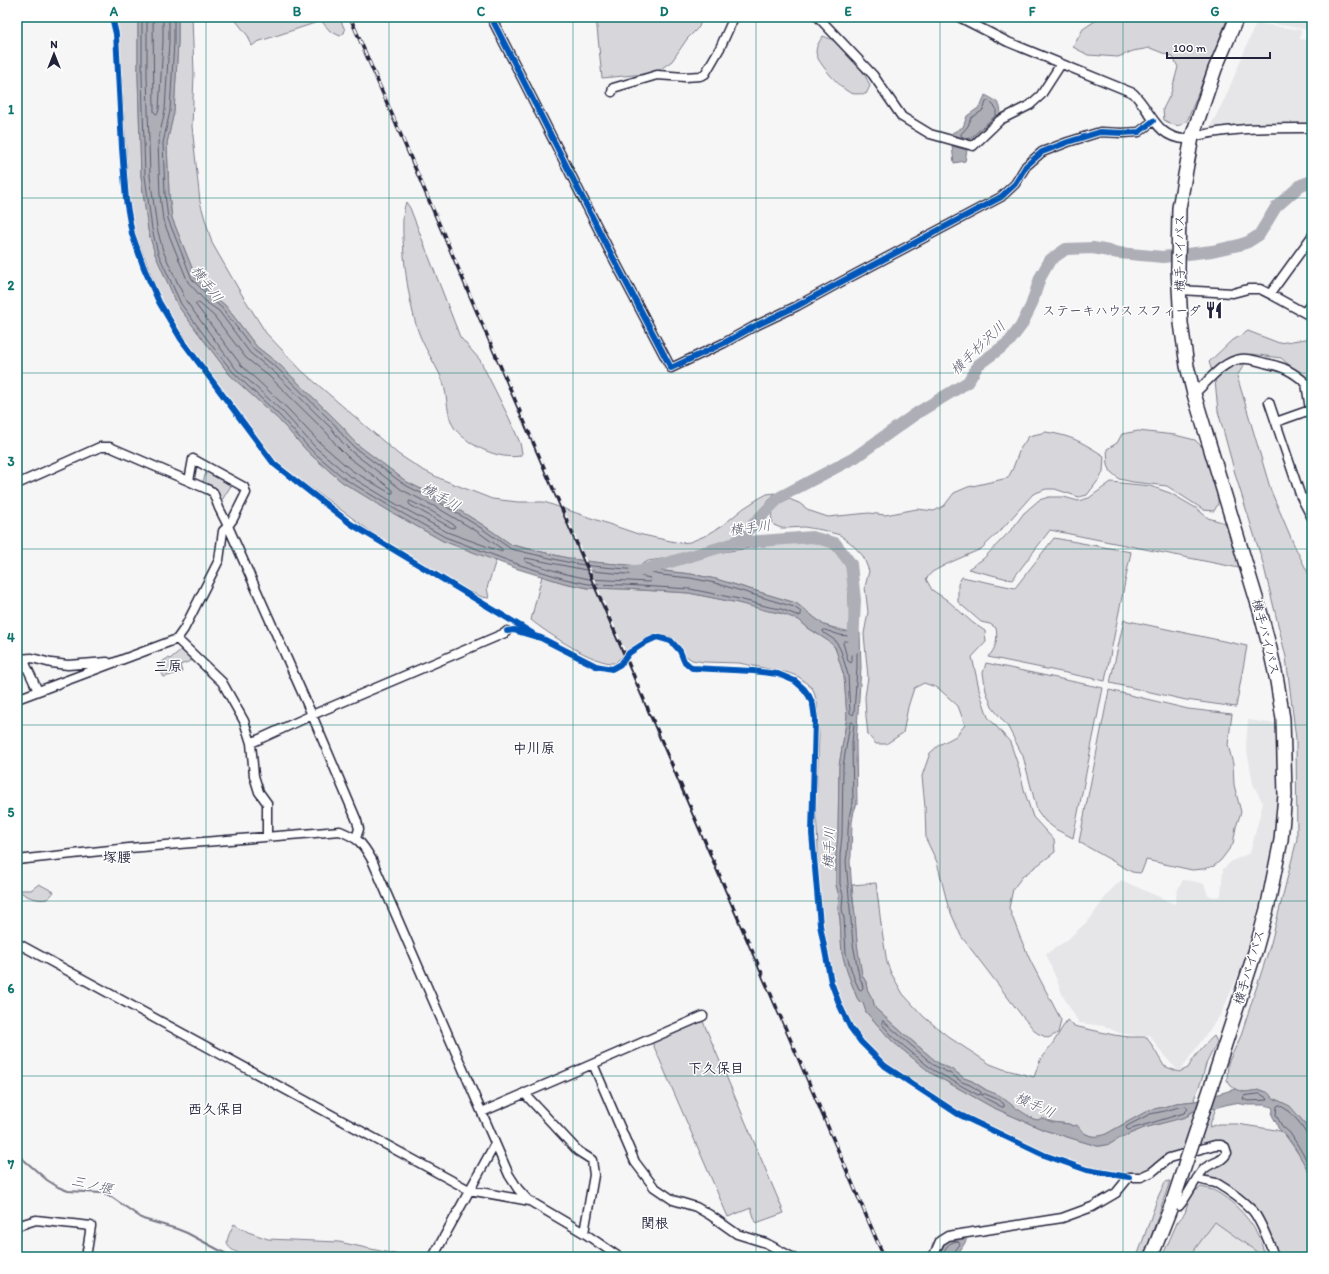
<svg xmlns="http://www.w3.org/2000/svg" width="1329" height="1274" viewBox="0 0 1329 1274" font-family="Itim,'Klee One',sans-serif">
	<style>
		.built { fill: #e6e6e9 }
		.green { fill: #d7d7db; stroke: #7c7c8b }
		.water { fill: #aeaeb7; stroke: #767685 }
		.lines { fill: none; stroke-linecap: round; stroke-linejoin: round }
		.shore { stroke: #5a5a6d; stroke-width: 1 }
		.stream { stroke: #767685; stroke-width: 2 }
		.river { stroke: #aeaeb7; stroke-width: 12 }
		.minor-casing { stroke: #22223b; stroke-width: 11 }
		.trunk-casing { stroke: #22223b; stroke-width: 16 }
		.minor { stroke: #fff; stroke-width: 8 }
		.trunk { stroke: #fff; stroke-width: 13 }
		.rail-casing { stroke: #22223b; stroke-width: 3.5 }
		.rail { stroke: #fff; stroke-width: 2; stroke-dasharray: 6; stroke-linecap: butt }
		.trunk-bridge-casing { stroke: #22223b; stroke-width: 16; stroke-linecap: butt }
		.trunk-bridge { stroke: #fff; stroke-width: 13 }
		.cycleway-casing { stroke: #fff; stroke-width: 8 }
		.cycleway { stroke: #0057b8; stroke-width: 6 }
		.grid { fill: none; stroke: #0f766e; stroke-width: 1; stroke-opacity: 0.55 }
		.labels { text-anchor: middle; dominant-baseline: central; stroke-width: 3; stroke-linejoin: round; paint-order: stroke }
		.street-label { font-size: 13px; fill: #22223b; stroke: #fff }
		.poi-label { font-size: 13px; fill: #22223b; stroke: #fff; text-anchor: end }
		.water-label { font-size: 14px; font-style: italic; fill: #5a5a6d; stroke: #fff }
		.neighbourhood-label { font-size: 14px; font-weight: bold; fill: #22223b; stroke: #fff }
		.neatline { fill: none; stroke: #0f766e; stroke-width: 1.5 }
		.grid-label { font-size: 13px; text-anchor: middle; font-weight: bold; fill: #0f766e }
	</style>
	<rect width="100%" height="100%" fill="#f6f6f7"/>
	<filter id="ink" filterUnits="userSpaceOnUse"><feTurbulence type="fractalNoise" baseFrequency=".025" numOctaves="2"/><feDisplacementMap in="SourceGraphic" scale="8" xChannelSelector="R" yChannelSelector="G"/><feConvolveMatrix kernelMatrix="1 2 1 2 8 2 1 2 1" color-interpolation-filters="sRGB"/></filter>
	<g filter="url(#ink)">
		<path class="built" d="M 1259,17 L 1312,17 L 1312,18 L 1309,30 L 1257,21 Z
			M 1256,23 L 1301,30 L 1300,39 L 1312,41 L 1312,125 L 1208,131 L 1226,96 Z
			M 1248,720 L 1277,724 L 1281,807 L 1248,953 L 1221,1014 L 1179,1072 L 1160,1051 L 1150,1035 L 1137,1036 L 1119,1033 L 1104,1026 L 1079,1023 L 1064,998 L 1046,954 L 1067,940 L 1090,919 L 1109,892 L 1121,880 L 1175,904 L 1177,891 L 1183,880 L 1193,881 L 1204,884 L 1208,895 L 1214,897 L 1221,896 L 1223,869 L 1232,861 L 1250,853 L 1263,803 L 1253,784 L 1246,745 Z
			M 1215,1222 L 1263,1257 L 1189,1257 Z"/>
		<path class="green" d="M 114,17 L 138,17 L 138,76 L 141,176 L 148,230 L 155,254 L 178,306 L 230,375 L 278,419 L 309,453 L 342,482 L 391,512 L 443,541 L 496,560 L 487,588 L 489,598 L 482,597 L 463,588 L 388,544 L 278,464 L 182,337 L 161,300 L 135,233 L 129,200 L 119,34 Z
			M 178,17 L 192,17 L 194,73 L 192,126 L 200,202 L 212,243 L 239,290 L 266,333 L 302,371 L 398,454 L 421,469 L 441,479 L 492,499 L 518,502 L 544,502 L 638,534 L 680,543 L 690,542 L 707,535 L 723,525 L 744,508 L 758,499 L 767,494 L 775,493 L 770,499 L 732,539 L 668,558 L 648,561 L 639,566 L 593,562 L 572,559 L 512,545 L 483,525 L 441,499 L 407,482 L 358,445 L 348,435 L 344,428 L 280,365 L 257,347 L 225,305 L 212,295 L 196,278 L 172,218 L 169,194 L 167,143 L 174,112 L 178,42 Z
			M 233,17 L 313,17 L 318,22 L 257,42 L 252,46 L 248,36 Z
			M 318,17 L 339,17 L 345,30 L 344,33 L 340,36 L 330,31 Z
			M 596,17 L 702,17 L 699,27 L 687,39 L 672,61 L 655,73 L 602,78 Z
			M 1101,17 L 1228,17 L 1188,119 C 1180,129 1175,126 1164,120 L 1163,109 L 1171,93 L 1178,67 L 1173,57 L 1150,48 L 1133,51 L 1118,57 L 1088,55 L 1073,47 L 1083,29 Z
			M 823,36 C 828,38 833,40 838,43 C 850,50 865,73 870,86 L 866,94 C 862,93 855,95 851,93 C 842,90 820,65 817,56 C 814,49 819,42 823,36 Z
			M 406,202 L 410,208 L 460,337 L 480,360 L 510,420 L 520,443 L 522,453 L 520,456 C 499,460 469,446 455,429 C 446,416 448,397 443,382 C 438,368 426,351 420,336 C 417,329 415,321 413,313 C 407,287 404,264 403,238 C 403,225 402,214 406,202 Z
			M 1248,331 L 1279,343 L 1312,338 L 1312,384 L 1281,358 L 1251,354 L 1237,376 L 1271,491 L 1295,547 L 1312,581 L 1312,1135 L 1302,1120 L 1287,1105 L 1275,1099 L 1267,1093 L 1260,1090 L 1245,1092 L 1238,1091 L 1231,1086 L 1227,1080 L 1228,1063 L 1240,1038 L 1271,943 L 1297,839 L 1296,739 L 1286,657 L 1263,563 L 1236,477 L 1218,411 L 1215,380 L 1209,362 L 1230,342 Z
			M 1138,431 L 1175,435 L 1195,440 L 1206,451 L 1218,491 L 1218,504 L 1214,511 L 1204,510 L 1167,486 L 1133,482 L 1119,479 L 1111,472 L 1108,465 L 1107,449 L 1117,443 L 1122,434 Z
			M 1046,432 C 1072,436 1082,442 1104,456 L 1103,472 L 1100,478 L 1087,495 L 1079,497 L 1055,489 L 1046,489 L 1033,494 L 1000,531 L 981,549 L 949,563 L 932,572 L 926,579 L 932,590 L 947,600 L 973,623 L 985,631 L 986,642 L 972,657 L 980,693 L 988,717 L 1010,742 L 1018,765 L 1025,793 L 1033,817 L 1054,840 L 1055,852 L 1022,877 L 1013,889 L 1009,908 L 1020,937 L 1031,962 L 1061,1020 L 1058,1033 L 1048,1038 L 1037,1033 L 1022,1016 L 961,936 L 948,906 L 937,862 L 926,839 L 925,807 L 922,776 L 930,753 L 939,745 L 956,736 L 965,725 L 958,706 L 938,688 L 924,683 L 914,688 L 908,707 L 903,733 L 886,744 L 876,744 L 868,735 L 866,716 L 865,697 L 868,677 L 864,634 L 868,612 L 865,587 L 869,571 L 863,556 L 852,544 L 840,535 L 822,530 L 804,527 L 788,528 L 781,528 L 774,525 C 767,511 776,504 789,499 L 799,503 L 810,511 L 828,517 L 869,513 L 885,515 L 917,509 L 934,511 L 944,506 L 954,493 L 968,487 L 1008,478 L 1013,468 L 1020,449 L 1029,436 Z
			M 207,470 L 232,484 L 222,500 L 215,491 L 202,484 Z
			M 1111,482 L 1150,486 L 1170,493 L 1196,508 L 1208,518 L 1229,524 L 1244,569 L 1050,530 L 1012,580 L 968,569 L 983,559 L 1012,529 L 1024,513 L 1039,500 L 1049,497 L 1064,497 L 1078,501 L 1089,498 Z
			M 1054,538 L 1131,552 L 1105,681 L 988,657 C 996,649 998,639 996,628 L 990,624 L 981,622 L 958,602 L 958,584 L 962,577 L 1015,588 Z
			M 808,542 C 831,543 841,551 848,573 L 850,632 L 824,625 L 796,603 L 716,579 L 691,574 L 657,570 L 668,566 L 723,552 L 783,543 Z
			M 542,576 L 564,583 L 588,588 L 624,589 L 689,593 L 738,603 L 791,616 L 799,620 L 808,628 L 833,644 L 837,653 L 844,676 L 847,717 L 839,766 L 838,835 L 836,855 L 836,885 L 839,896 L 838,909 L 840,919 L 842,953 L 847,971 L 857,998 L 860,1002 L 863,1003 L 866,1012 L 892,1041 L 931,1073 L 992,1107 L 1044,1130 L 1097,1146 L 1100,1146 L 1110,1144 L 1122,1137 L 1144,1128 L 1188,1116 C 1194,1108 1207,1109 1216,1108 L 1209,1127 L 1219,1124 L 1237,1124 L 1276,1130 L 1283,1132 L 1286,1136 L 1304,1162 L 1312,1178 L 1312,1257 L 1274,1257 L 1254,1212 L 1234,1195 L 1197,1178 L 1224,1158 L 1221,1145 L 1169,1158 L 1152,1172 L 1129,1177 L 1087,1170 L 1044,1155 L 958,1114 L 885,1066 L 861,1042 L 850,1027 L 840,1006 L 831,982 L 825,953 L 820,925 L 817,887 L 818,849 L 816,809 L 819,736 L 817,702 L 813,689 L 799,677 L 789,673 L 739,663 L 704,662 L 692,660 L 689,658 L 684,654 L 680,646 L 675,640 L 671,637 L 665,636 L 653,637 L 643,640 L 629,650 L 615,663 C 595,665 547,633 531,620 Z
			M 1124,620 L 1247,646 L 1236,707 L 1186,700 L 1110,683 Z
			M 183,648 L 196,659 L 180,665 L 182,672 L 164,677 L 157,665 L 168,658 L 170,659 Z
			M 986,663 L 1103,688 L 1073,838 L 1057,830 L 1045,821 L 1037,810 L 1023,756 L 1008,727 L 992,707 L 986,691 L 983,673 Z
			M 1109,690 L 1188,709 L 1232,714 L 1228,745 L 1233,764 L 1234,785 L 1241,812 L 1236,827 L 1233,844 L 1221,860 L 1214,866 L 1203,869 L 1192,870 L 1146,860 L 1142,871 L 1140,873 L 1132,872 L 1079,842 Z
			M 876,883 L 881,924 L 887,963 L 891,973 L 903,994 L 924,1017 L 950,1038 L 990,1064 L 1003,1069 L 1034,1077 L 1041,1058 L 1053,1043 L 1067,1020 L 1074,1026 L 1114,1035 L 1129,1037 L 1147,1037 L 1164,1066 L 1179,1072 L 1188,1068 C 1195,1055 1203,1046 1214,1036 L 1217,1042 L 1206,1064 L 1202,1079 L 1194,1099 L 1195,1101 L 1176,1103 L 1164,1107 L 1149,1110 L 1106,1134 L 1099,1137 L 1091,1136 L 1084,1133 L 1073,1126 L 1069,1124 L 1052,1122 L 1042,1118 L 1038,1120 L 1033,1119 L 972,1081 L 964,1078 L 953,1070 L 938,1063 L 904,1034 L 875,1008 L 873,1000 L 867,989 L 866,982 L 862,975 L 858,954 L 852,885 Z
			M 39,884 L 54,892 C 52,894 49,898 47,899 C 39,901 24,897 19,890 L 31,890 Z
			M 702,1019 L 784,1213 L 756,1223 L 751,1208 L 728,1217 L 652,1042 Z
			M 1170,1181 L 1144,1257 L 1137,1257 L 1158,1197 L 1165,1182 Z
			M 1201,1187 C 1205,1188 1209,1189 1213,1190 C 1236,1201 1263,1231 1264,1257 L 1215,1222 L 1189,1257 L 1162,1257 L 1177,1223 L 1185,1213 L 1191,1194 Z
			M 234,1224 L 248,1232 L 268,1239 L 339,1242 L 408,1257 L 245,1256 C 223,1247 224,1244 234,1224 Z"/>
		<path class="water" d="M 138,17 L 178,17 L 178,42 L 174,112 L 167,143 L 169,194 L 172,218 L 196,278 L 212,295 L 225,305 L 257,347 L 280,365 L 338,422 L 344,428 L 348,435 L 358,445 L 407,482 L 441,499 L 483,525 L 512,545 L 572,559 L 593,562 L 639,566 L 662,571 L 691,574 L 716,579 L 796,603 L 824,625 L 841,631 L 860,633 L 861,668 L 856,743 L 857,804 L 854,811 L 852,822 L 851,856 L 850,861 L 852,894 L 855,914 L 857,943 L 862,975 L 866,982 L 867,989 L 873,1000 L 875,1008 L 877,1010 L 904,1034 L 938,1063 L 953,1070 L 964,1078 L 972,1081 L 986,1090 L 999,1095 L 1016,1108 L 1033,1119 L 1038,1120 L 1042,1118 L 1052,1122 L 1069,1124 L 1072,1126 L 1077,1125 C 1085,1136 1092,1139 1106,1134 L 1149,1110 L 1164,1107 L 1176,1103 L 1195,1101 L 1235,1089 L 1245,1092 L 1260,1090 L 1267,1092 L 1275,1099 L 1290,1106 L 1302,1120 L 1311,1134 L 1312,1178 L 1294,1146 L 1286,1136 L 1278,1128 L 1277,1124 L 1272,1115 L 1273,1110 L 1272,1107 L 1264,1105 L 1248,1105 L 1234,1103 L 1225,1105 L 1216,1108 L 1199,1110 L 1191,1112 L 1186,1117 L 1144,1128 L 1122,1137 L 1110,1144 L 1100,1146 L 1097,1146 L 1044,1130 L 992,1107 L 931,1073 L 892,1041 L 866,1012 L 863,1003 L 860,1002 L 857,998 L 847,971 L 842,953 L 841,940 L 840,919 L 838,909 L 839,896 L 836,885 L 836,855 L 838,835 L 839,766 L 847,717 L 844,676 L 835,647 L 827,640 L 808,628 L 799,620 L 780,613 L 768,611 L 738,603 L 689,593 L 624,589 L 588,588 L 564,583 L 518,569 L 443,541 L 391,512 L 342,482 L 309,453 L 278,419 L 230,375 L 178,306 L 155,254 L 148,230 L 141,176 L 138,76 Z
			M 985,95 C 997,101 1003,104 1000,118 L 972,142 L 951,137 L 952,133 L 963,127 L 967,116 L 981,106 Z
			M 952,146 L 967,150 L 965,161 L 954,163 Z
			M 966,1236 L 966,1241 L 956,1257 L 942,1257 L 939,1255 C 940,1240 953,1239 966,1236 Z"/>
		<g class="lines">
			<path class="shore" d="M 142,17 L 142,76 L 145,176 L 152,229 L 158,253 L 181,304 L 216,351 L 233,372 L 280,416 L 311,450 L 345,479 L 393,508 L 445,537 L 520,565 L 565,579 L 588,584 L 624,585 L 690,589 L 739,599 L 769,607 L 781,609 L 799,616 L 801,615 L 801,612 L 794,607 L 715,583 L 690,578 L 661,575 L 638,570 L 592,566 L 571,563 L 511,549 L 481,528 L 439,502 L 405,485 L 355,448 L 345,438 L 335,425 L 277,368 L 254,350 L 222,308 L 210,298 L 192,279 L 168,219 L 165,194 L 163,143 L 170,111 L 174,42 L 174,17
				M 147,17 L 147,76 L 150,176 L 157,228 L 163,251 L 186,301 L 236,369 L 284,413 L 315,447 L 348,475 L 396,504 L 447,532 L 502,552 L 502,549 L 478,532 L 436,507 L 402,490 L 352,452 L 342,442 L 331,428 L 274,372 L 250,353 L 219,311 L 206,302 L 188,282 L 163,220 L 160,195 L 158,142 L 165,110 L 169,42 L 169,17
				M 153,17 L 154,112 L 156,114 L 158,113 L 159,109 L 163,42 L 163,17
				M 989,101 L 996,108 L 996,115 L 972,137 L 968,139 L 961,136 L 961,134 L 968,126 L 971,118 L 982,111 L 984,108 L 986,102 Z
				M 196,303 L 199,303 L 214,316 L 246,358 L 270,377 L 327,433 L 337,446 L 348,457 L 393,490 L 393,493 L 390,493 L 351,470 L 319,442 L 288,409 L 241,365 L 196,305 Z
				M 410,501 L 433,512 L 454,525 L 455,527 L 453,528 L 450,527 L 410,505 L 409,503 Z
				M 526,558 L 591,571 L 637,575 L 650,578 L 651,580 L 649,582 L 589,579 L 566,574 L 526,562 L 525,560 Z
				M 825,630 L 840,635 L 856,637 L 857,638 L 857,668 L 854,713 L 853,715 L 850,713 L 848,675 L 841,651 L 836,641 L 824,633 L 823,631 Z
				M 845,641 L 851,641 L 852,643 L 852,661 L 851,663 L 848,661 L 843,643 Z
				M 852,722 L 854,724 L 852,743 L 853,803 C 845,822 850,842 846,861 L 853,944 L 859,976 L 862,983 L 863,988 L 861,990 L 859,989 L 854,978 L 846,953 L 844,918 L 842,909 L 843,895 L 840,884 L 840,855 L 842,835 L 843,766 L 850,724 Z
				M 883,1021 L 935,1066 L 951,1074 L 962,1082 L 970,1085 L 981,1092 L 981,1094 L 978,1095 L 933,1070 L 895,1039 L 882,1024 Z
				M 985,1094 L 997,1099 L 1004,1104 L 1004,1107 L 1002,1107 L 983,1097 L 982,1095 Z
				M 1260,1094 L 1267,1098 L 1268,1100 L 1248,1101 L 1243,1099 L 1244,1096 Z
				M 1179,1107 L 1186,1106 L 1188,1109 L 1184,1113 L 1128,1130 L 1126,1128 L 1127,1126 L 1150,1114 L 1165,1111 Z
				M 1312,1137 L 1307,1135 L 1299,1122 L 1289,1111 L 1279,1105 L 1277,1106 L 1276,1115 L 1282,1126 L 1290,1133 L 1297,1144 L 1312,1169
				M 944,1257 C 943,1248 949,1242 958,1241 L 960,1244 L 953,1254 L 953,1257"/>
			<path class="stream" d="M 17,1154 L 47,1180 L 58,1187 L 68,1191 L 101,1193 L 110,1196 L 143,1219 L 177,1229 L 187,1233 L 232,1257"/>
			<path class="river" d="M 735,543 L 780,497 L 854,458 L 917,413 L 968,382 L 978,365 L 1009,342 L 1021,326 L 1031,306 L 1040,278 L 1050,260 L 1066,249 L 1093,248 L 1119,253 L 1163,257 L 1212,251 L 1239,245 L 1248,242 L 1259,235 L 1276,207 L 1301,185 L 1312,181
				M 635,571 L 643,570 L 735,543 L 812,537 L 835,543 L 851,564 L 855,600 L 853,648"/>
			<g class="minor-casing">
				<path id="minor" d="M 491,17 L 608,248 L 671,368 L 724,343 L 753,327 L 797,306 L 839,283 L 1001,197 L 1015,184 L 1026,166 L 1042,152 L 1068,142 L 1100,132 L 1122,133 L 1139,132 L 1153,121
					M 818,17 L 873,75 L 902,117 L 930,134 L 973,146 L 1000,120 L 1030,105 L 1041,95 L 1061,64
					M 959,17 L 1008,42 L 1133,93 C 1151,110 1156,138 1185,139 C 1226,127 1269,128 1312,128
					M 612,92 L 613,88 L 657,75 L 685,77 L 700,76 L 705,74 L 720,48 L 734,17
					M 1179,290 L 1233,293 L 1248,289 L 1260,289 L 1270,294 L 1312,236
					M 1270,294 L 1312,317
					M 1305,312 L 1312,302
					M 1194,394 C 1207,383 1222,361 1241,359 C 1249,358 1257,361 1265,363 C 1284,367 1292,371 1306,383 L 1310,410 L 1312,415
					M 1269,402 L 1301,497 L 1312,518
					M 1276,422 L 1310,410
					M 189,481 L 193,459 L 244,487 L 246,493 L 233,519 L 228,526 L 312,715 L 357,821 L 359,829 L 356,838
					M 17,484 L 100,447 L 110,447 L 207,489 L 213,492 L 219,508 L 228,526 L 223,531 L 219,560 L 184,629 L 177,639 L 17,699
					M 1303,500 L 1312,496
					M 177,639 L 222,682 L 244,721 L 251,743 L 254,776 L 259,792 L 267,803 L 267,836
					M 17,659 L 32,658 L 51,663 L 68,665 L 107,662
					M 23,659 L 38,691
					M 251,743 L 312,715 L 505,633 L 507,631
					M 17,860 L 129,848 L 340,831 C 359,839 361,841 372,860 L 509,1175 L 518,1189 L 528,1200 L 584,1233 L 619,1257
					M 17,943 L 469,1190 L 530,1201
					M 593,1064 L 635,1162 L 654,1187 L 673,1200 L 696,1207 L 710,1215 L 737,1234 L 766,1243 L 792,1257
					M 524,1093 L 578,1151 L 592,1160 L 594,1175 L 584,1233
					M 482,1112 L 703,1016
					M 1197,1178 C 1204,1182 1212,1181 1218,1184 C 1230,1191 1243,1201 1253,1211 C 1260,1220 1271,1246 1274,1257
					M 17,1226 L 36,1220 L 91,1226 L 86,1257
					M 433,1257 L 495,1144
					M 933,1257 L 940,1241 L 948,1236 L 1062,1218 L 1092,1207 L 1116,1193 L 1129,1177 L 1141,1177 L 1152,1172 L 1169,1158 L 1215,1145 L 1221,1145 L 1225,1147 L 1227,1153 C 1222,1163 1211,1162 1204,1169 C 1194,1180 1189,1195 1179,1206 L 1172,1204"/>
			</g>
			<g class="trunk-casing">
				<path id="trunk" d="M 1214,1078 L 1256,949 L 1267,909 L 1281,840 L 1285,795 L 1283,719 L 1277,681 L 1270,649 L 1260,611 L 1194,394 L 1187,366 L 1181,323 L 1178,269 L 1179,208 L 1192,137 L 1215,69 L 1237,17
					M 1151,1257 L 1172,1204 L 1181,1177"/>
			</g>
			<use href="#minor" class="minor"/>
			<use href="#trunk" class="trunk"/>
			<g class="rail-casing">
				<path id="rail" d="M 350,17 C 529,430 708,843 884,1257"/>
			</g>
			<use href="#rail" class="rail"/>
			<g class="trunk-bridge-casing">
				<path id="trunk-bridge" d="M 1181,1177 L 1214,1078"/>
			</g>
			<use href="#trunk-bridge" class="trunk-bridge"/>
			<g class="cycleway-casing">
				<path id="cycleway" d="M 112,17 L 116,34 L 122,148 L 126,200 L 132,234 L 144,268 L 159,302 L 181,339 L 274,464 L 351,524 L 532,633
					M 491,17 L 608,248 L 671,368 L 724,343 L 753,327 L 797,306 L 839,283 L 1001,197 L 1015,184 L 1026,166 L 1042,152 L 1068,142 L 1100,132 L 1122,133 L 1139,132 L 1153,121
					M 507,631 L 514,630 L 541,638 L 596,666 L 612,669 L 621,664 L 629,653 L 646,642 L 657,637 L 671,641 L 680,651 L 684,661 L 692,668 L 753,671 L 778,674 L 795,681 L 804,689 L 809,696 L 813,705 L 815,719 L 812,834 L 820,925 L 831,982 L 840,1006 L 850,1027 L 861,1042 L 885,1066 L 958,1114 L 1044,1155 L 1087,1170 L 1129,1177"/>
			</g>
			<use href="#cycleway" class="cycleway"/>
		</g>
	</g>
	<path class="grid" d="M 206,17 L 206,1257M 389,17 L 389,1257M 573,17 L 573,1257M 756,17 L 756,1257M 940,17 L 940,1257M 1123,17 L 1123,1257M 17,198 L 1312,198M 17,373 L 1312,373M 17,549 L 1312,549M 17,725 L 1312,725M 17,901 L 1312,901M 17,1076 L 1312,1076"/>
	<defs>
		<g id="restaurant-bare" transform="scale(1.38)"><path d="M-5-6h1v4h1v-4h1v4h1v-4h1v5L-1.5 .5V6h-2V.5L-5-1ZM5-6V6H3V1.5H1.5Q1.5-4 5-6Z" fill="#22223b" stroke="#fff" stroke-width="2.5" paint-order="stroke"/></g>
	</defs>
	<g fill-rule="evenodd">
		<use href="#restaurant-bare" x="1214" y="310"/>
	</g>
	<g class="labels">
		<g class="street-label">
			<text transform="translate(1179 253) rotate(-90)">横手バイパス</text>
			<text transform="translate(1266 637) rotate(76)">横手バイパス</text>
			<text transform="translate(1249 967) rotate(-73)">横手バイパス</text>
		</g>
		<g class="poi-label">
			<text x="1201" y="310">ステーキハウス スフィーダ</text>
		</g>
		<g class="water-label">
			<text transform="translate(207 284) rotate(53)">横手川</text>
			<text transform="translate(978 348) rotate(-44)">横手杉沢川</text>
			<text transform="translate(441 497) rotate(30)">横手川</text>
			<text transform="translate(750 528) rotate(-7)">横手川</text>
			<text transform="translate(829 848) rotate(-87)">横手川</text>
			<text transform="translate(1035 1105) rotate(25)">横手川</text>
			<text transform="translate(92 1185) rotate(13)">三ノ堰</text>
		</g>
		<g class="neighbourhood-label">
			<text x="168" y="666">三原</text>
			<text x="534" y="748">中川原</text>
			<text x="117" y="857">塚腰</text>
			<text x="716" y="1068">下久保目</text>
			<text x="216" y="1109">西久保目</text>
			<text x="655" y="1223">関根</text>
		</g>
	</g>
	<rect width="1329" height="1274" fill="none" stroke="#fff" stroke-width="44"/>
	<g transform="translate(54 54)" stroke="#ffffff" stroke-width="3" paint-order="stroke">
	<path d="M0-3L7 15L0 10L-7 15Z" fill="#22223b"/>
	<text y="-6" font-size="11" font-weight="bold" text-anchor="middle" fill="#22223b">N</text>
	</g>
	<path d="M1167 52v6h103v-6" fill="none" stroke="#22223b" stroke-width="2"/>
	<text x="1173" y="52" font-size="12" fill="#22223b" stroke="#ffffff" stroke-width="3" paint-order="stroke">100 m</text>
	<rect x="22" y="22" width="1285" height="1230" class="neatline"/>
	<g class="grid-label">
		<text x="114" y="16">A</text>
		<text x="297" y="16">B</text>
		<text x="481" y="16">C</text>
		<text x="664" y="16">D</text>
		<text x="848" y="16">E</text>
		<text x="1032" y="16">F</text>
		<text x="1215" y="16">G</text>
		<text x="11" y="114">1</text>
		<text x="11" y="290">2</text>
		<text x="11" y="466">3</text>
		<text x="11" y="642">4</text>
		<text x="11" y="817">5</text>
		<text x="11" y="993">6</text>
		<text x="11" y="1169">7</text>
	</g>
</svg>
